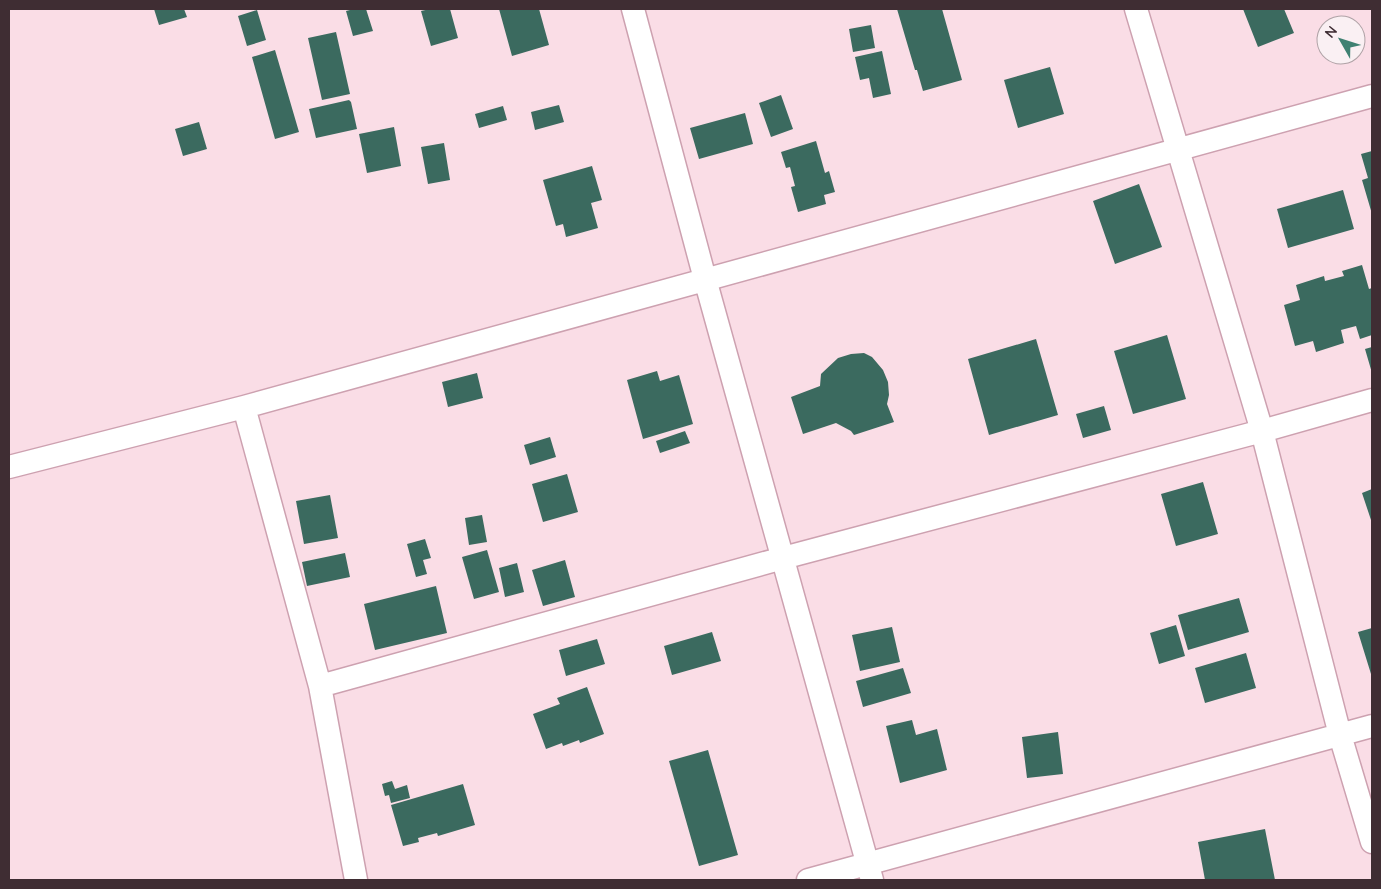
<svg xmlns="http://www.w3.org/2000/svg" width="1381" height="889" viewBox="0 0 1381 889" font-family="Quicksand,sans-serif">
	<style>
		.building { fill: #3b6a5f }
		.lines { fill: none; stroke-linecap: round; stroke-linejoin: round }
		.minor-casing { stroke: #cda1b0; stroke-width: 25 }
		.minor { stroke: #fff; stroke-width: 22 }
	</style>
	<rect width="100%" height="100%" fill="#fadde6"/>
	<path class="building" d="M 154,9 L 184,9 L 187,17 L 159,25 Z
		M 354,9 L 366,9 L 373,31 L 353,36 L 346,11 Z
		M 430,9 L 450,9 L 458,38 L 431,46 L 421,11 Z
		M 499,9 L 539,9 L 549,45 L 512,56 Z
		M 897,9 L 942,9 L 962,80 L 923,91 L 917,70 L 915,70 Z
		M 1243,9 L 1284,9 L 1294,33 L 1258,47 Z
		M 257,10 L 266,40 L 247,46 L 238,16 Z
		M 871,25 L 875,48 L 853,52 L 849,29 Z
		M 336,32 L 350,94 L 322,100 L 308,38 Z
		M 275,50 L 299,132 L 275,139 L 252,57 Z
		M 882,51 L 891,94 L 873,98 L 869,78 L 860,80 L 855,57 Z
		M 1050,67 L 1064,114 L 1018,128 L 1004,80 Z
		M 781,95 L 793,129 L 771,137 L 759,103 Z
		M 349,100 L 351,102 L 357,129 L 316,138 L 309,109 Z
		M 559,105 L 564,122 L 535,130 L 531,112 Z
		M 503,106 L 507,120 L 479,128 L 475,114 Z
		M 745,113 L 753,144 L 699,159 L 690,128 Z
		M 199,122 L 207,149 L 183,156 L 175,129 Z
		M 394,127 L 401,166 L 367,173 L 359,134 Z
		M 816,141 L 825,173 L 829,171 L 835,192 L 824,195 L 826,204 L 798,212 L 791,187 L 795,186 L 790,167 L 786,168 L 781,152 Z
		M 444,143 L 450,180 L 428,184 L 421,147 Z
		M 1372,151 L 1372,214 L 1362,180 L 1368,178 L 1361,154 Z
		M 592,166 L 602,200 L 591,203 L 598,228 L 566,237 L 563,224 L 556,226 L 543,180 Z
		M 1139,184 L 1162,247 L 1115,264 L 1093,201 Z
		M 1343,190 L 1354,229 L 1288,248 L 1277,209 Z
		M 1362,265 L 1369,289 L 1372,288 L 1372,335 L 1360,339 L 1356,326 L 1341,330 L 1344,343 L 1316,352 L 1313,341 L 1295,346 L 1284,305 L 1300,300 L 1296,285 L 1324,276 L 1325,281 L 1344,276 L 1342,271 Z
		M 1167,335 L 1186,399 L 1133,414 L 1114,351 Z
		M 1036,339 L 1058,415 L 989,435 L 968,359 Z
		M 1372,347 L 1372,373 L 1365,349 Z
		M 864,353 L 872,357 L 883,370 L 888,382 L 889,395 L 887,404 L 894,422 L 854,435 L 851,431 L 836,423 L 803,434 L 791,397 L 820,386 L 821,374 L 838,358 L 851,354 Z
		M 657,371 L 660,381 L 679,375 L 693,424 L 643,439 L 627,380 Z
		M 477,373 L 483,398 L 448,407 L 442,382 Z
		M 1104,406 L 1111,430 L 1083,438 L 1076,414 Z
		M 685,431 L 690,443 L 660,453 L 656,441 Z
		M 550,437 L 556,457 L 530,465 L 524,445 Z
		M 567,474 L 578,512 L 543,522 L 532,484 Z
		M 1203,482 L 1218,534 L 1176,546 L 1161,494 Z
		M 1372,489 L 1372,520 L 1371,520 L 1362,493 Z
		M 330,495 L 338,538 L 304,544 L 296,501 Z
		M 482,515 L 487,542 L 469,545 L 465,518 Z
		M 425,539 L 431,558 L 423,560 L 427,574 L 416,577 L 407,544 Z
		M 487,550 L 499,592 L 474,599 L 462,557 Z
		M 345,553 L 350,577 L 307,586 L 302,562 Z
		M 565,560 L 575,597 L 543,606 L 532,570 Z
		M 517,563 L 524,592 L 505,597 L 499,568 Z
		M 436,586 L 447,633 L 375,650 L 364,604 Z
		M 1239,598 L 1249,632 L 1188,650 L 1178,615 Z
		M 1176,625 L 1185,656 L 1159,664 L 1150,633 Z
		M 892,627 L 900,662 L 860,671 L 852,635 Z
		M 1372,628 L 1372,673 L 1371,674 L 1358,632 Z
		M 712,632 L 721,661 L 672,675 L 664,646 Z
		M 597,639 L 605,664 L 566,676 L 559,650 Z
		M 1246,653 L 1256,688 L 1205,703 L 1195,668 Z
		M 903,668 L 911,693 L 863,707 L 856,681 Z
		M 587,687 L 604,734 L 580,743 L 579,740 L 563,746 L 562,743 L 546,749 L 533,714 L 560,704 L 557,698 Z
		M 912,720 L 916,735 L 937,729 L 947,770 L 900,783 L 886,726 Z
		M 1058,732 L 1063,774 L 1027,778 L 1022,737 Z
		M 708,750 L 738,855 L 699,866 L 669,761 Z
		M 392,781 L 395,789 L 407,785 L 410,798 L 391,803 L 389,795 L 385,796 L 382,784 Z
		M 463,784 L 475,825 L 438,836 L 437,833 L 418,838 L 419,842 L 403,846 L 391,805 Z
		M 1265,829 L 1275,880 L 1205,880 L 1198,842 Z"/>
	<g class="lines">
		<g class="minor-casing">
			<path id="minor" d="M 633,9 L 705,279 L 872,880
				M 1136,9 L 1262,431 L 1340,735 L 1372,842
				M 244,407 L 320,686 L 356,880
				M 9,467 L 244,407 L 1372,96
				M 320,686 L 783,558 L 1262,431 L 1372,400
				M 808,880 L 1372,726"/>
		</g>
		<use href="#minor" class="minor"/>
	</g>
	<rect width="1381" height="889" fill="none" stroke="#3f2d33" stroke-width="20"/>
	<g transform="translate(1341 40) rotate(309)"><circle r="24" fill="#faf0f3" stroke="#afa2a6"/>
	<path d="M0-4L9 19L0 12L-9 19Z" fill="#3f8172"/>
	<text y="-8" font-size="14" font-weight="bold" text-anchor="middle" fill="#3f2d33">N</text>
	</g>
</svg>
